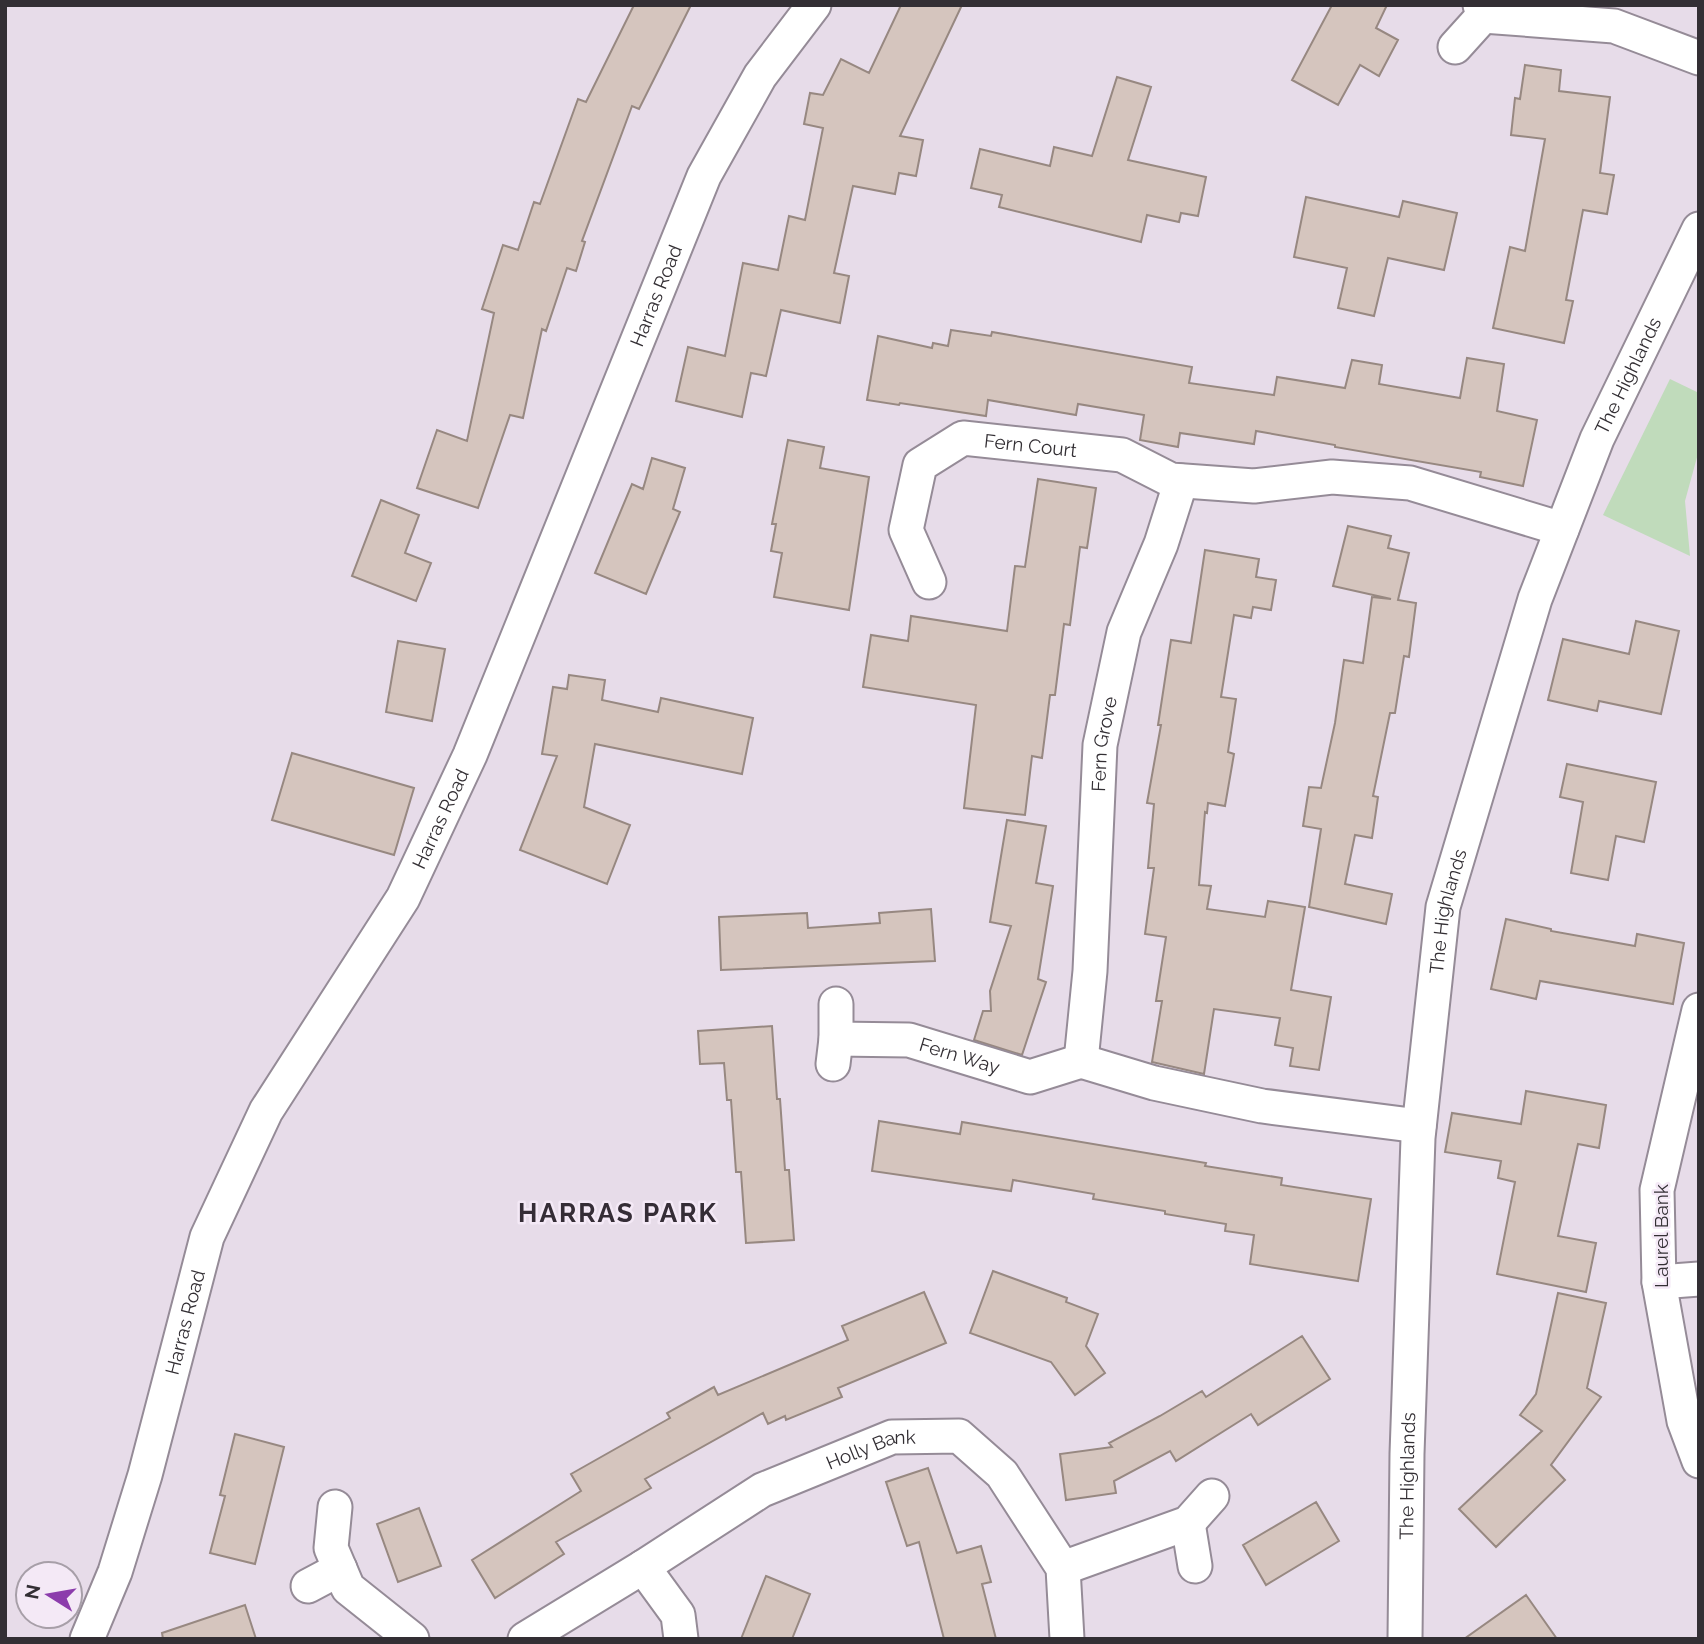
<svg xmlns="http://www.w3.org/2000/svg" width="1704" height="1644" viewBox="0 0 1704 1644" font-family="Raleway,sans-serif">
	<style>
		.green { fill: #c0dbbb }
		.building { fill: #d5c5be; stroke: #978881; stroke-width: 2 }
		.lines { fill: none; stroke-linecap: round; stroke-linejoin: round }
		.street-casing { stroke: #958b97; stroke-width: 37 }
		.street { stroke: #fff; stroke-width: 33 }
		.labels { text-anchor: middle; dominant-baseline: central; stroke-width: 5; stroke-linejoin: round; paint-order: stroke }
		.street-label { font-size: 19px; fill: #332f34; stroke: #f4e9f6 }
		.district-label { font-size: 26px; font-weight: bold; letter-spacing: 2px; fill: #352d36; stroke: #f4e9f6 }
	</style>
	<rect width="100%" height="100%" fill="#e7dce9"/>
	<path class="green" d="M 1670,379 L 1699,393 L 1699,450 L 1685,501 L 1690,556 L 1603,515 Z"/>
	<path class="building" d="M 634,5 L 691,5 L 639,109 L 632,106 L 582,241 L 585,242 L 576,271 L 567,268 L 546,331 L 542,329 L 523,418 L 510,415 L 478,508 L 417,488 L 437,430 L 467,441 L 494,313 L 482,309 L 503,245 L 518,250 L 534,202 L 540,204 L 578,99 L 586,102 Z
		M 901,5 L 962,5 L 900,136 L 923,140 L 916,176 L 899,173 L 895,194 L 853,186 L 834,273 L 849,276 L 840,323 L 781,310 L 766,376 L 751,373 L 742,417 L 676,401 L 688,347 L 725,356 L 743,263 L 778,270 L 789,216 L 805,220 L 823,128 L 804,124 L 810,93 L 823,95 L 841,59 L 869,73 Z
		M 1332,5 L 1387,5 L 1376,28 L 1398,40 L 1379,76 L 1360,65 L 1338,105 L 1292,80 Z
		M 1525,65 L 1561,70 L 1559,91 L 1610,97 L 1600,173 L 1614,175 L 1607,214 L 1583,210 L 1566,300 L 1573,301 L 1564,343 L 1493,328 L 1510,247 L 1525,251 L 1545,139 L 1511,135 L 1515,98 L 1520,99 Z
		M 1117,77 L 1151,87 L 1128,160 L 1206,177 L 1198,216 L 1181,213 L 1179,222 L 1147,215 L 1141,242 L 999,207 L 1002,195 L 971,188 L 980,149 L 1050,166 L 1054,147 L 1092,156 Z
		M 1306,197 L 1399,217 L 1403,201 L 1457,213 L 1444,270 L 1388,258 L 1374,316 L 1338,308 L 1347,268 L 1294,257 Z
		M 951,330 L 991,336 L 992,332 L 1192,367 L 1189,383 L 1274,395 L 1277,377 L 1345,388 L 1352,360 L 1382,365 L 1379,384 L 1460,398 L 1467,358 L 1504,364 L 1497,411 L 1537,420 L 1523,486 L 1480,477 L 1481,472 L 1335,447 L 1335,445 L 1256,431 L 1254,444 L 1180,433 L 1178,447 L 1140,440 L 1144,415 L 1078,404 L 1076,415 L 988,400 L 986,416 L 900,403 L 899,405 L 867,400 L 878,336 L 932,348 L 933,343 L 948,346 Z
		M 788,440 L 824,447 L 820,468 L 869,477 L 849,610 L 774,597 L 782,553 L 771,551 L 776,524 L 772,524 Z
		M 652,458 L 685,468 L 673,509 L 680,512 L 646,594 L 595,573 L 632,484 L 643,489 Z
		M 1038,479 L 1096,488 L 1087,548 L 1080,547 L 1070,625 L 1064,624 L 1055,695 L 1050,695 L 1042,758 L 1032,756 L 1025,815 L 964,808 L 976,705 L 863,687 L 871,635 L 908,641 L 911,616 L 1007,631 L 1015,566 L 1025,567 Z
		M 381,500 L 419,515 L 405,553 L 431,563 L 416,601 L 352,576 Z
		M 1348,526 L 1391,536 L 1388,548 L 1409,553 L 1398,600 L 1416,603 L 1409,657 L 1404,656 L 1395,713 L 1390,713 L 1373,796 L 1378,797 L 1372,838 L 1355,835 L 1345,884 L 1392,894 L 1386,924 L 1309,907 L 1321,829 L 1303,826 L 1309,787 L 1321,788 L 1335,723 L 1344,660 L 1363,663 L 1372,597 L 1391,599 L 1333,586 Z
		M 1205,550 L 1259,559 L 1256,577 L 1276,580 L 1271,610 L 1253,607 L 1251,618 L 1234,615 L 1221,697 L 1236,699 L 1228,752 L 1234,754 L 1225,806 L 1208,803 L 1207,813 L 1205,812 L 1199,885 L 1211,886 L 1207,909 L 1265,917 L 1268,901 L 1305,907 L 1291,990 L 1331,997 L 1319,1070 L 1290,1066 L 1293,1048 L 1275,1045 L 1280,1018 L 1214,1009 L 1204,1074 L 1152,1062 L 1162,1001 L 1156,1001 L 1166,937 L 1145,934 L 1154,868 L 1148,868 L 1154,804 L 1147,803 L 1161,725 L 1158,725 L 1171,640 L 1191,643 Z
		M 1636,621 L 1679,631 L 1661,714 L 1599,701 L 1597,711 L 1548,700 L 1563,639 L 1629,654 Z
		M 398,641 L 445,649 L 432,721 L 386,712 Z
		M 569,675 L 605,680 L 602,700 L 658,712 L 661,698 L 753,718 L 742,774 L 595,744 L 584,807 L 630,825 L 607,884 L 520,850 L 557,756 L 542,754 L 553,687 L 567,689 Z
		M 292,753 L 414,788 L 394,855 L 272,820 Z
		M 1567,764 L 1656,782 L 1644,842 L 1616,836 L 1608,880 L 1571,873 L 1583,802 L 1560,797 Z
		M 1007,820 L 1046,826 L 1036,883 L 1053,886 L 1038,979 L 1046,982 L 1022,1055 L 974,1040 L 983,1011 L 991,1011 L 990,991 L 1011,926 L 990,922 Z
		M 931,909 L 935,961 L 721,970 L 719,917 L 807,913 L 808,928 L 880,923 L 879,913 Z
		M 1506,919 L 1551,929 L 1551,931 L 1635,946 L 1637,934 L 1684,943 L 1673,1004 L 1540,981 L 1536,999 L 1491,989 Z
		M 772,1026 L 777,1099 L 780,1099 L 785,1170 L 789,1170 L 794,1240 L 746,1243 L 741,1172 L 736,1172 L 731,1100 L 727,1100 L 724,1063 L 700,1064 L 698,1031 Z
		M 1526,1091 L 1606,1105 L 1599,1148 L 1578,1144 L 1558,1236 L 1596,1243 L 1586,1292 L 1497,1274 L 1515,1182 L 1498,1178 L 1501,1161 L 1445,1152 L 1452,1113 L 1521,1124 Z
		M 879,1121 L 960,1134 L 962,1122 L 1206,1163 L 1205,1166 L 1282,1178 L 1281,1185 L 1371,1199 L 1358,1281 L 1250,1264 L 1254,1235 L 1225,1231 L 1226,1224 L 1165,1214 L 1165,1211 L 1093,1199 L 1094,1194 L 1013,1180 L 1011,1191 L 872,1171 Z
		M 993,1271 L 1067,1298 L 1066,1302 L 1098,1314 L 1086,1346 L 1105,1373 L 1075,1395 L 1051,1362 L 970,1333 Z
		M 924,1292 L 946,1343 L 838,1388 L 842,1397 L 786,1420 L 785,1416 L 768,1424 L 763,1413 L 645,1479 L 651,1488 L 556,1542 L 564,1554 L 495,1598 L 472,1560 L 581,1491 L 571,1474 L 670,1418 L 667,1413 L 714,1387 L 718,1395 L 848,1340 L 842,1326 Z
		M 1558,1293 L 1606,1303 L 1587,1388 L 1601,1397 L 1551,1465 L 1565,1480 L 1496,1547 L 1459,1509 L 1542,1431 L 1520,1415 L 1536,1394 Z
		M 1302,1336 L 1330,1379 L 1258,1425 L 1251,1414 L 1176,1461 L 1170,1451 L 1114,1481 L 1116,1493 L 1066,1500 L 1060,1454 L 1112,1447 L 1109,1443 L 1160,1416 L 1202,1391 L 1206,1397 Z
		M 235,1434 L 284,1447 L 255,1564 L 210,1553 L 225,1496 L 220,1495 Z
		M 928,1468 L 957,1553 L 981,1546 L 991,1582 L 982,1584 L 996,1639 L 944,1639 L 919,1542 L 907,1546 L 886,1482 Z
		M 1316,1502 L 1339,1541 L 1266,1585 L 1243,1545 Z
		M 419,1508 L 441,1566 L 398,1582 L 377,1524 Z
		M 766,1576 L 810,1594 L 792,1639 L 741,1639 Z
		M 1526,1595 L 1557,1639 L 1464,1639 Z
		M 245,1605 L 256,1639 L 163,1639 L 162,1633 Z"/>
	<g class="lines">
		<g class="street-casing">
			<g id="street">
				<path d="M 1483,16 L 1614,26 L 1699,58"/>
				<path d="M 1455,47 L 1483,16 L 1480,5"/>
				<path id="s1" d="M 929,582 L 906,530 L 920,465 L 963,438 L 1122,455 L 1171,480 L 1254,486 L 1332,477 L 1410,483 L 1562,529"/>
				<path d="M 1699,1010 L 1657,1190 L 1659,1282 L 1684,1421 L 1699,1461"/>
				<path id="s2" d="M 836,1039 L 909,1040 L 1030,1077 L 1081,1061"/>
				<path id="s3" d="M 1081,1061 L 1090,971 L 1100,745 L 1124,632 L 1161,544 L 1181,481"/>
				<path d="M 1081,1061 L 1154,1083 L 1262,1106 L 1419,1126"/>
				<path d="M 833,1064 L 836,1039 L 836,1004"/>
				<path d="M 1659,1282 L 1699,1279"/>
				<path d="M 335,1507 L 331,1548 L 348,1588 L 412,1639"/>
				<path d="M 1188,1523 L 1195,1566"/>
				<path d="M 643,1567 L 678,1615 L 681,1639"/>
				<path d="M 1063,1568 L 1188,1523 L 1212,1496"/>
				<path d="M 308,1586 L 340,1569"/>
				<path id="s4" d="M 87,1639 L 115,1572 L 145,1475 L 207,1237 L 266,1111 L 403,898 L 470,755 L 704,176 L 760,76 L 814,5"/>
				<path id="s5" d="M 525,1639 L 643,1567 L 762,1490 L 892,1437 L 959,1436 L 1002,1474 L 1063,1568 L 1067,1639"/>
				<path id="s6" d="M 1405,1639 L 1407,1454 L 1418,1138 L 1443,907 L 1535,599 L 1597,439 L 1699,229"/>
			</g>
		</g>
		<use href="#street" class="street"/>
	</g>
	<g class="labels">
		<g class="street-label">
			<text stroke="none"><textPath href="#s4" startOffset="1466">Harras Road</textPath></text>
			<text stroke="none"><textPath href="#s6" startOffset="1297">The Highlands</textPath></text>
			<text stroke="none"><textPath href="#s1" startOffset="242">Fern Court</textPath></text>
			<text stroke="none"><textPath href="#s3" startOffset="318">Fern Grove</textPath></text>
			<text stroke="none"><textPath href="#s4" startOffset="900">Harras Road</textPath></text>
			<text stroke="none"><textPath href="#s6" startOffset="730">The Highlands</textPath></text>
			<text stroke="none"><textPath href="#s2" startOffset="126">Fern Way</textPath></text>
			<text transform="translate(1661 1236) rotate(-90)">Laurel Bank</text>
			<text stroke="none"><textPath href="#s4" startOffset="332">Harras Road</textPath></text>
			<text stroke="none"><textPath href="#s5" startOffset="397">Holly Bank</textPath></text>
			<text stroke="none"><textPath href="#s6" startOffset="163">The Highlands</textPath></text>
		</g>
		<g class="district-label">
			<text x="618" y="1213">HARRAS PARK</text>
		</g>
	</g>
	<rect width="1704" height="1644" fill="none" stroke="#332f34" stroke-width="14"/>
	<g transform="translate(49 1595) rotate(281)"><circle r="33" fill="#f4e9f6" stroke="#a79fa8" stroke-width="2"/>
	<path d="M0-5L12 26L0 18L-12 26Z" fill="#8c3cac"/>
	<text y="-10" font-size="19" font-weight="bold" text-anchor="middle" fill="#332f34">N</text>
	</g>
</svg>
